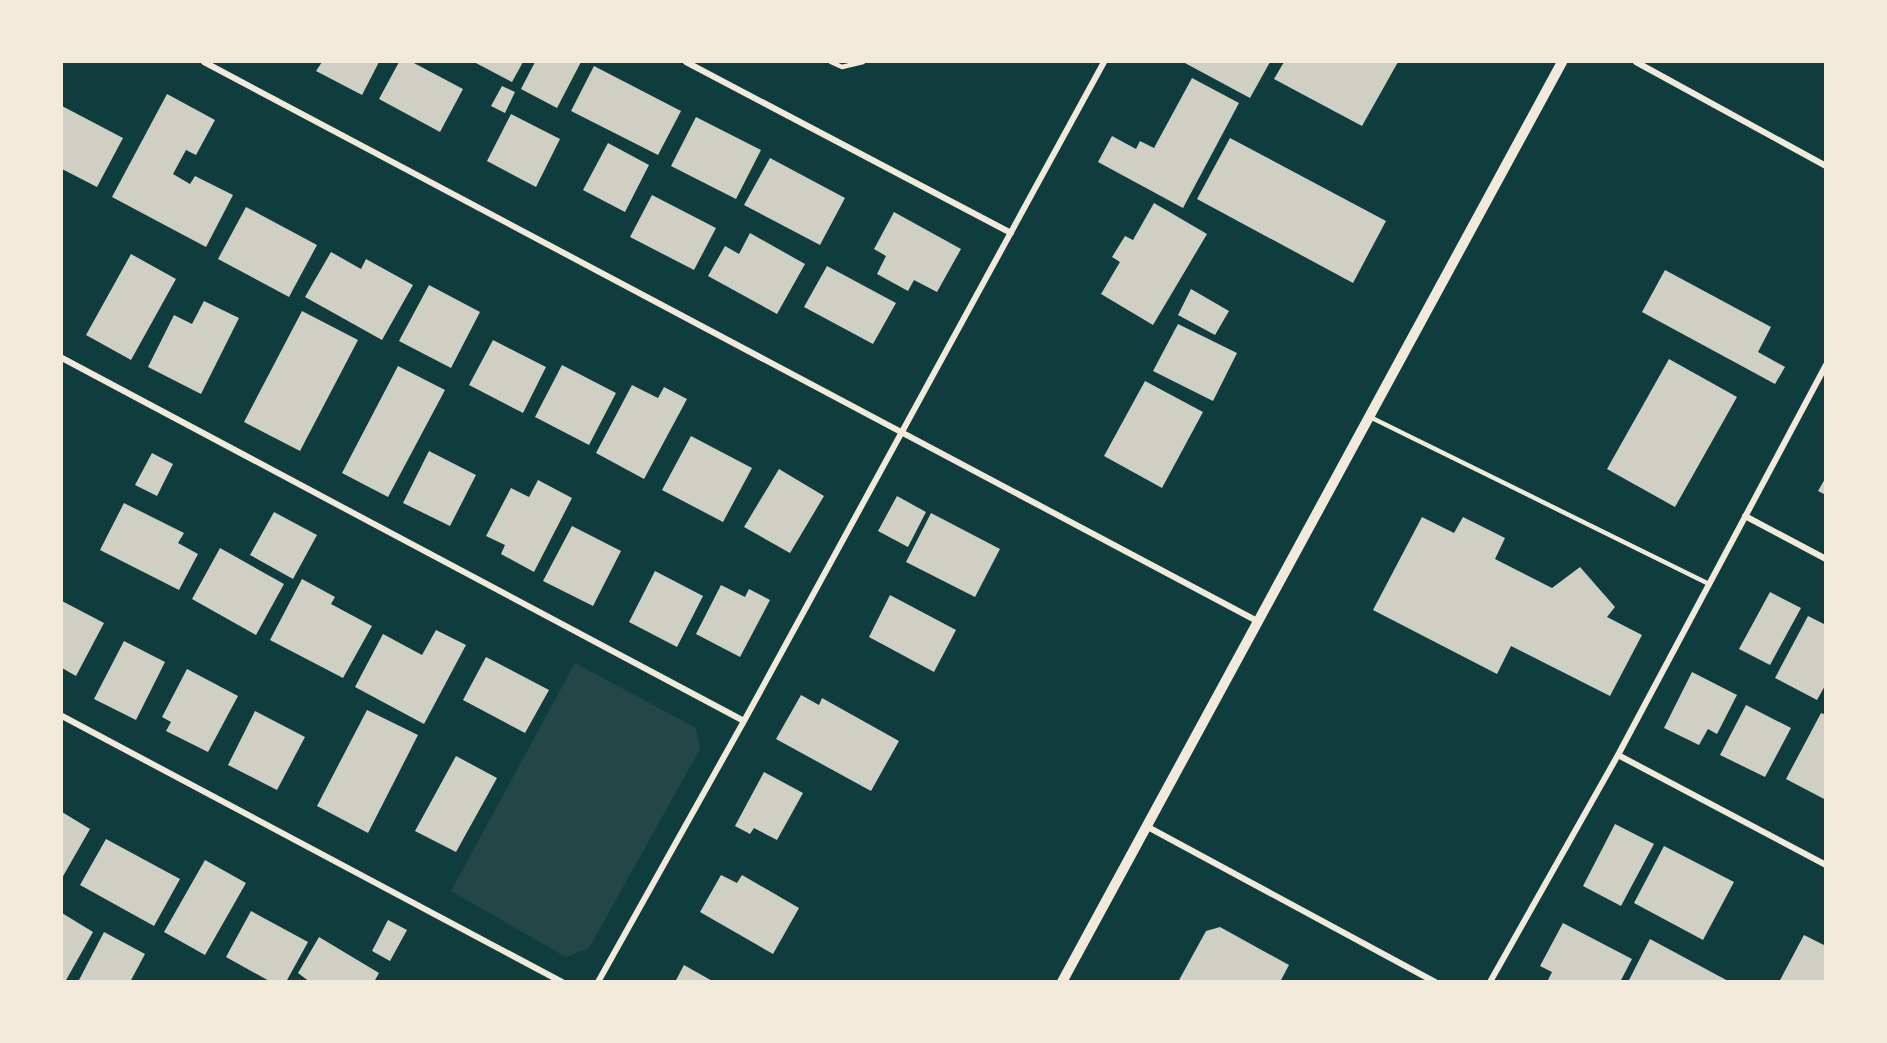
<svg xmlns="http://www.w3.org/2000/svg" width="1887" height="1043" viewBox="0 0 1887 1043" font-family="'Archivo Narrow',sans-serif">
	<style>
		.green { fill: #244646 }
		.building { fill: #cfcfc3 }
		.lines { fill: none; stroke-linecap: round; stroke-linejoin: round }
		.service { stroke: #f1e9da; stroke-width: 4.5 }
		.minor { stroke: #f1e9da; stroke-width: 6 }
		.tertiary { stroke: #f1e9da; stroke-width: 10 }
	</style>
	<rect width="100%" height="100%" fill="#0f3d3e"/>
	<path class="green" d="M 575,663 L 696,728 L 700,749 L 589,948 L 566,957 L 451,891 Z"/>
	<path class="building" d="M 322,62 L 379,62 L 362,95 L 316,71 Z
		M 399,62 L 412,62 L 463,89 L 440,132 L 379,99 Z
		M 474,62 L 523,62 L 512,82 Z
		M 535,62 L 581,62 L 557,108 L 521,89 Z
		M 1183,62 L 1270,62 L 1250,98 Z
		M 1284,62 L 1398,62 L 1362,126 L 1274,79 Z
		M 594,66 L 681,111 L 658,155 L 571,111 Z
		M 1192,78 L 1239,103 L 1183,208 L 1098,162 L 1112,136 L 1136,149 L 1140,141 L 1154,148 Z
		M 502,86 L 515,92 L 505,113 L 491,106 Z
		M 167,94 L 215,120 L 196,155 L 186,150 L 173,174 L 190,184 L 195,176 L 233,195 L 206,247 L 112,197 Z
		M 62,106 L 123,138 L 97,187 L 62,169 Z
		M 511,114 L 560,139 L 536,187 L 487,161 Z
		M 696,117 L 761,150 L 736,199 L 671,166 Z
		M 1230,138 L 1386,221 L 1353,283 L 1197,199 Z
		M 608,143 L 649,165 L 625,212 L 583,190 Z
		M 770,158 L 845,198 L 820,245 L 744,205 Z
		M 652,195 L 716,228 L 694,270 L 630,237 Z
		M 1154,203 L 1207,234 L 1153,325 L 1101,294 L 1120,262 L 1112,257 L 1125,236 L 1133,240 Z
		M 246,207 L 317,245 L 289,297 L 218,259 Z
		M 894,212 L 961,249 L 937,292 L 914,280 L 908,291 L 877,274 L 886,256 L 874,249 Z
		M 750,233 L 805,264 L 777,314 L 708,276 L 725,246 L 739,254 Z
		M 331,252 L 361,269 L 366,259 L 413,285 L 382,340 L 305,297 Z
		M 131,254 L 176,279 L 131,360 L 86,335 Z
		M 827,266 L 896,303 L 873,344 L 804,307 Z
		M 1665,270 L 1771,327 L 1758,352 L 1785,367 L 1775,384 L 1642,312 Z
		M 429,285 L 480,312 L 451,368 L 399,341 Z
		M 1191,289 L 1229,311 L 1215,335 L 1178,315 Z
		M 204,301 L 239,318 L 201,394 L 148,367 L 174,315 L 192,324 Z
		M 302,311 L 358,340 L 300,451 L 244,422 Z
		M 1178,324 L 1237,353 L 1213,401 L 1153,371 Z
		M 493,340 L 546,367 L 523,413 L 469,385 Z
		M 1669,359 L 1737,397 L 1675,507 L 1607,469 Z
		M 562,365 L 616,393 L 589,445 L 535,417 Z
		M 398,366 L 445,390 L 388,497 L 342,473 Z
		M 1145,381 L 1203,412 L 1162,488 L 1104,456 Z
		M 632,385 L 658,398 L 664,387 L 687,399 L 644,479 L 596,453 Z
		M 691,436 L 752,468 L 723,522 L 662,490 Z
		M 429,451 L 476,475 L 450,526 L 403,503 Z
		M 152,453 L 173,464 L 157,496 L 135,485 Z
		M 779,469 L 824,496 L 790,553 L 744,527 Z
		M 1826,477 L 1826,495 L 1818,491 Z
		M 538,480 L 572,498 L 534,572 L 501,554 L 505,545 L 486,536 L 511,488 L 529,497 Z
		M 897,496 L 926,512 L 908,547 L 878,531 Z
		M 124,503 L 184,533 L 178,543 L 198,554 L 179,590 L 100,550 Z
		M 274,512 L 317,535 L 293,579 L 250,555 Z
		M 931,513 L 1000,549 L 975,597 L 906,562 Z
		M 1422,517 L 1454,533 L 1463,517 L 1505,538 L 1495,559 L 1552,588 L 1580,567 L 1615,607 L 1607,617 L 1642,635 L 1610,696 L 1511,646 L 1497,674 L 1373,610 Z
		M 572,526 L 621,551 L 593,606 L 543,581 Z
		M 220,548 L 284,584 L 256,635 L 192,599 Z
		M 655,571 L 703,596 L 677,647 L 629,622 Z
		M 302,579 L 335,597 L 331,604 L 372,626 L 343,678 L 270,640 Z
		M 721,585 L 745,597 L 749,589 L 770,600 L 740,657 L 696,634 Z
		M 1770,592 L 1801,608 L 1770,665 L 1739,649 Z
		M 890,595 L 956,630 L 934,672 L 869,637 Z
		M 62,601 L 104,623 L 76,676 L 62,668 Z
		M 1808,616 L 1826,625 L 1826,684 L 1817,700 L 1775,678 Z
		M 436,630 L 466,645 L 424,724 L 355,687 L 383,634 L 422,655 Z
		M 124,641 L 165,662 L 136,720 L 94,699 Z
		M 486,657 L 549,690 L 525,733 L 463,700 Z
		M 187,669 L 238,696 L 208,752 L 166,731 L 171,722 L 162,717 Z
		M 1692,672 L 1737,695 L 1717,734 L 1708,729 L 1699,745 L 1664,728 Z
		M 801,695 L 819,705 L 822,698 L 899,741 L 871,791 L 776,739 Z
		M 1746,705 L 1791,728 L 1765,777 L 1720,755 Z
		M 367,710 L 418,735 L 368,833 L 317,806 Z
		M 255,711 L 305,737 L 277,790 L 228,765 Z
		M 1821,713 L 1826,715 L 1826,800 L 1786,779 Z
		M 456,756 L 497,778 L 456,852 L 415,831 Z
		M 764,772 L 803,793 L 777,840 L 754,828 L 750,834 L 735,826 Z
		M 62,812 L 90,829 L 62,878 Z
		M 1615,824 L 1654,844 L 1621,906 L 1583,886 Z
		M 106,839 L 180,879 L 154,926 L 80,885 Z
		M 1664,846 L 1734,882 L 1703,940 L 1634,903 Z
		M 205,860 L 246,883 L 205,955 L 164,932 Z
		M 721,875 L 737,883 L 742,875 L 799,908 L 773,954 L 700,912 Z
		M 251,911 L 308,942 L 286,982 L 271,982 L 226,957 Z
		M 62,913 L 93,932 L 65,982 L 62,982 Z
		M 388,920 L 407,930 L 390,961 L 372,951 Z
		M 1563,923 L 1632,959 L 1620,982 L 1547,982 L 1552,972 L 1540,966 Z
		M 1220,927 L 1289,965 L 1280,982 L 1178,982 L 1206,931 Z
		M 104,932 L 145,954 L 130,982 L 78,982 Z
		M 1804,935 L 1826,946 L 1826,982 L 1779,982 Z
		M 319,937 L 379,973 L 374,982 L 310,982 L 298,973 Z
		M 1650,939 L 1730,982 L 1628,982 Z
		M 684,965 L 714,982 L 675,982 Z"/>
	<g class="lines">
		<path class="service" d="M 831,62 L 842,67 L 863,62
			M 1370,417 L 1709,584"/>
		<path class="minor" d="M 204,62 L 1259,622
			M 686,62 L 1011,233
			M 1636,62 L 1826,166
			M 62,358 L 744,721
			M 1745,516 L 1826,559
			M 62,716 L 562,982
			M 1618,755 L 1826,865
			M 1146,826 L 1435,982
			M 598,982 L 744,721 L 1104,62
			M 1490,982 L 1618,755 L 1826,365"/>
		<path class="tertiary" d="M 1062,982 L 1562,62"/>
	</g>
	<rect width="1887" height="1043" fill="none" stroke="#f1e9da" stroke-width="126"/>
</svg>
